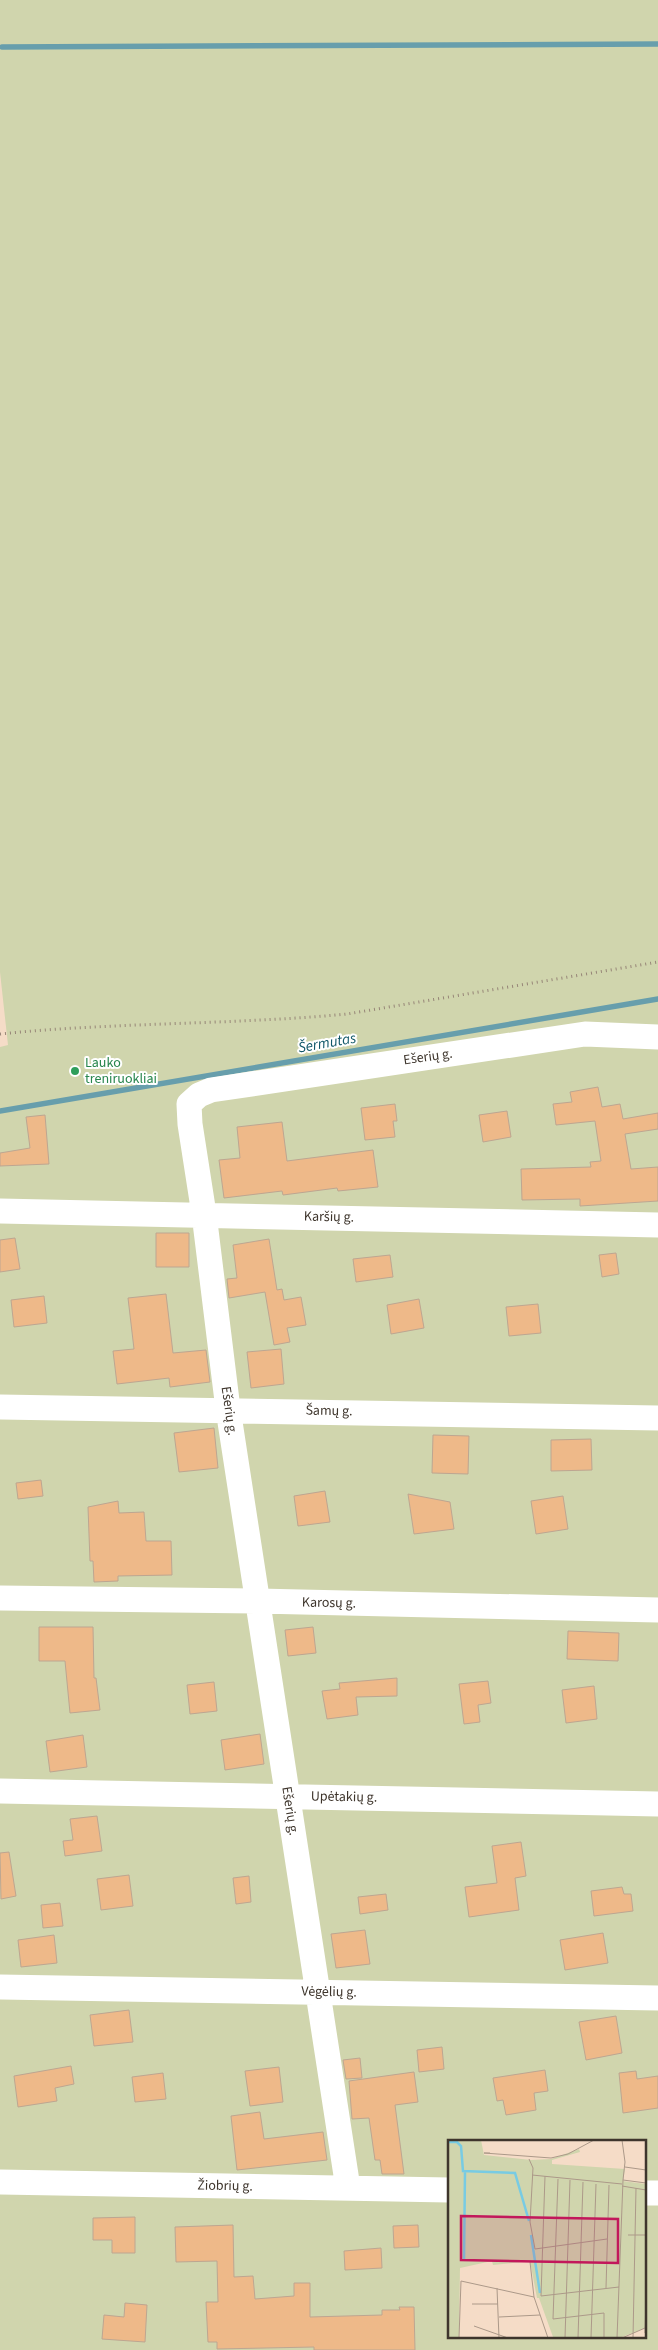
<svg xmlns="http://www.w3.org/2000/svg" width="658" height="2350" viewBox="0 0 658 2350" font-family="'Source Sans 3',sans-serif">
	<style>
		.green { fill: #d0d5ad; fill-rule: evenodd }
		.lines { fill: none; stroke-linecap: round; stroke-linejoin: round }
		.stream { stroke: #679eac; stroke-width: 5.5 }
		.building { fill: #eeb989; stroke: #bda691 }
		.path { stroke: #968577; stroke-width: 3; stroke-dasharray: 1 4; stroke-linecap: butt }
		.minor { stroke: #fff; stroke-width: 25 }
		.leisure-dot { fill: #2e9e5b; stroke: #fff; stroke-width: 2 }
		.labels { text-anchor: middle; dominant-baseline: central; stroke-width: 4; stroke-linejoin: round; paint-order: stroke }
		.street-label { font-size: 14px; fill: #3e352c; stroke: #fff }
		.leisure-label { font-size: 14px; fill: #27864d; stroke: #fff; text-anchor: start }
		.water-label { font-size: 15px; font-style: italic; fill: #105768; stroke: #fff }
		.inset-river { fill: none; stroke: #78cbe3; stroke-width: 2.5 }
		.inset-road { fill: none; stroke: #ac9989; stroke-width: 1 }
		.view { fill: #c2185b; fill-opacity: 0.15; stroke: #c2185b; stroke-width: 2.5 }
		.inset-edge { fill: none; stroke: #3e352c; stroke-width: 2.5 }
	</style>
	<rect width="100%" height="100%" fill="#f5dcc7"/>
	<path class="green" d="M 0,0 L 658,0 L 658,2350 L 0,2350 L 0,1047 L 8,1045 L 0,972 ZM 449,2141 L 644,2141 L 644,2336 L 449,2336 Z"/>
	<g class="lines">
		<path class="stream" d="M 2,47 L 658,44
			M 0,1111 L 658,999"/>
	</g>
	<path class="building" d="M 598,1087 L 602,1107 L 620,1104 L 623,1119 L 658,1113 L 658,1129 L 625,1134 L 631,1169 L 658,1167 L 658,1201 L 580,1206 L 580,1199 L 522,1200 L 521,1169 L 591,1167 L 590,1162 L 601,1161 L 595,1121 L 556,1125 L 553,1104 L 572,1102 L 570,1092 Z
		M 395,1104 L 397,1121 L 393,1121 L 395,1137 L 365,1140 L 361,1108 Z
		M 507,1111 L 511,1137 L 483,1142 L 479,1115 Z
		M 45,1115 L 49,1164 L 0,1166 L 0,1153 L 30,1148 L 26,1117 Z
		M 282,1122 L 287,1161 L 373,1150 L 378,1187 L 338,1191 L 337,1188 L 283,1195 L 282,1191 L 224,1198 L 219,1160 L 240,1158 L 237,1127 Z
		M 156,1233 L 189,1233 L 189,1267 L 156,1267 Z
		M 15,1238 L 20,1269 L 0,1272 L 0,1240 Z
		M 269,1239 L 277,1290 L 282,1289 L 284,1300 L 301,1297 L 306,1325 L 287,1328 L 290,1342 L 274,1345 L 265,1292 L 229,1298 L 227,1279 L 237,1278 L 233,1245 Z
		M 616,1253 L 619,1274 L 602,1277 L 599,1255 Z
		M 390,1255 L 393,1277 L 356,1282 L 353,1259 Z
		M 166,1294 L 173,1353 L 206,1350 L 210,1382 L 170,1387 L 169,1378 L 117,1384 L 113,1351 L 134,1349 L 128,1298 Z
		M 44,1296 L 47,1323 L 14,1327 L 11,1300 Z
		M 419,1299 L 424,1328 L 391,1334 L 387,1305 Z
		M 538,1304 L 541,1333 L 509,1336 L 506,1307 Z
		M 281,1349 L 284,1384 L 251,1388 L 247,1352 Z
		M 214,1428 L 218,1468 L 179,1472 L 174,1433 Z
		M 433,1435 L 469,1436 L 468,1474 L 432,1473 Z
		M 591,1439 L 592,1470 L 551,1471 L 551,1440 Z
		M 41,1480 L 43,1496 L 18,1499 L 16,1483 Z
		M 325,1491 L 330,1522 L 298,1526 L 294,1496 Z
		M 408,1494 L 450,1502 L 454,1529 L 414,1534 Z
		M 563,1496 L 568,1529 L 536,1534 L 531,1501 Z
		M 118,1501 L 119,1513 L 144,1512 L 146,1541 L 171,1541 L 172,1575 L 118,1576 L 118,1581 L 94,1582 L 93,1561 L 90,1561 L 88,1507 Z
		M 39,1627 L 93,1627 L 94,1678 L 96,1678 L 100,1710 L 70,1713 L 65,1661 L 39,1661 Z
		M 313,1627 L 316,1653 L 288,1656 L 285,1630 Z
		M 568,1631 L 619,1633 L 618,1661 L 567,1659 Z
		M 397,1678 L 397,1696 L 356,1697 L 358,1715 L 327,1719 L 322,1691 L 340,1689 L 339,1683 Z
		M 488,1681 L 491,1703 L 478,1705 L 480,1722 L 464,1724 L 459,1684 Z
		M 214,1682 L 217,1711 L 190,1714 L 187,1685 Z
		M 594,1686 L 597,1719 L 566,1723 L 562,1690 Z
		M 260,1734 L 264,1764 L 225,1770 L 221,1740 Z
		M 83,1735 L 87,1767 L 50,1772 L 46,1741 Z
		M 97,1816 L 102,1851 L 65,1856 L 63,1841 L 73,1840 L 70,1819 Z
		M 521,1842 L 526,1876 L 515,1878 L 519,1910 L 469,1917 L 465,1887 L 497,1883 L 492,1846 Z
		M 9,1852 L 16,1896 L 1,1899 L 0,1853 Z
		M 129,1875 L 133,1906 L 101,1910 L 97,1879 Z
		M 249,1876 L 251,1902 L 236,1904 L 233,1878 Z
		M 622,1887 L 624,1894 L 631,1894 L 633,1911 L 594,1916 L 591,1891 Z
		M 386,1894 L 388,1910 L 360,1914 L 358,1897 Z
		M 60,1903 L 63,1926 L 43,1928 L 41,1905 Z
		M 365,1930 L 370,1964 L 336,1968 L 331,1934 Z
		M 603,1933 L 608,1963 L 565,1970 L 560,1940 Z
		M 54,1935 L 57,1963 L 21,1967 L 18,1940 Z
		M 129,2010 L 133,2042 L 94,2046 L 90,2015 Z
		M 616,2016 L 622,2053 L 586,2060 L 579,2022 Z
		M 442,2047 L 444,2069 L 419,2072 L 417,2050 Z
		M 360,2058 L 362,2078 L 346,2079 L 343,2060 Z
		M 71,2066 L 74,2084 L 55,2088 L 57,2101 L 18,2107 L 14,2076 Z
		M 279,2067 L 283,2102 L 250,2106 L 245,2071 Z
		M 545,2070 L 548,2091 L 534,2093 L 536,2110 L 506,2115 L 503,2100 L 497,2101 L 493,2078 Z
		M 636,2071 L 637,2079 L 658,2076 L 658,2108 L 623,2113 L 619,2073 Z
		M 414,2072 L 418,2102 L 395,2105 L 404,2174 L 382,2174 L 380,2160 L 375,2160 L 369,2118 L 352,2119 L 349,2081 Z
		M 163,2073 L 166,2099 L 135,2102 L 132,2077 Z
		M 260,2112 L 264,2139 L 323,2132 L 327,2160 L 237,2170 L 231,2116 Z
		M 135,2217 L 135,2253 L 112,2253 L 112,2240 L 93,2240 L 93,2218 Z
		M 233,2225 L 234,2277 L 253,2276 L 255,2299 L 294,2296 L 294,2283 L 310,2283 L 310,2317 L 382,2315 L 382,2310 L 400,2310 L 399,2307 L 414,2307 L 415,2350 L 314,2350 L 314,2347 L 217,2349 L 217,2342 L 208,2342 L 206,2302 L 218,2302 L 217,2261 L 176,2262 L 175,2227 Z
		M 418,2225 L 419,2247 L 394,2248 L 393,2226 Z
		M 381,2248 L 382,2268 L 345,2270 L 344,2251 Z
		M 125,2303 L 147,2305 L 145,2342 L 102,2339 L 104,2315 L 124,2317 Z"/>
	<g class="lines">
		<path class="path" d="M 0,1034 C 115,1022 232,1025 347,1014 L 658,962"/>
		<path class="minor" d="M 0,1211 L 658,1225
			M 0,1407 L 658,1418
			M 0,1598 L 258,1601 L 658,1610
			M 0,1791 L 658,1804
			M 0,1987 L 658,1998
			M 0,2182 L 449,2190
			M 348,2188 L 228,1409 L 204,1214 L 190,1124 L 189,1104 L 199,1095 L 211,1090 L 585,1034 L 658,1037
			M 644,2193 L 658,2193"/>
	</g>
	<circle class="leisure-dot" cx="75" cy="1071" r="5"/>
	<g class="labels">
		<g class="street-label">
			<text transform="translate(428 1057) rotate(-8)">Ešerių g.</text>
			<text transform="translate(329 1217) rotate(1)">Karšių g.</text>
			<text transform="translate(229 1411) rotate(82)">Ešerių g.</text>
			<text transform="translate(329 1411) rotate(1)">Šamų g.</text>
			<text transform="translate(329 1603) rotate(1)">Karosų g.</text>
			<text transform="translate(344 1797) rotate(1)">Upėtakių g.</text>
			<text transform="translate(290 1811) rotate(81)">Ešerių g.</text>
			<text transform="translate(329 1992) rotate(1)">Vėgėlių g.</text>
			<text transform="translate(225 2186) rotate(1)">Žiobrių g.</text>
		</g>
		<g class="leisure-label">
			<text x="85" y="1063">Lauko<tspan x="85" dy="16">treniruokliai</tspan></text>
		</g>
		<g class="water-label">
			<text transform="translate(327 1043) rotate(-10)">Šermutas</text>
		</g>
	</g>
	<g transform="translate(448 2140)">
		<rect width="198" height="198" fill="#f5dcc7"/>
		<path d="M 0,0 L 33,0 L 36,15 L 83,20 L 103,19 L 131,9 L 132,12 L 104,20 L 104,24 L 177,29 L 175,41 L 197,44 L 197,188 L 174,197 L 105,197 L 91,158 L 89,158 L 82,121 L 45,125 L 44,121 L 12,128 L 11,197 L 0,197 Z" fill="#d0d5ad"/>
		<path class="inset-river" d="M 0,2 L 9,2 L 13,6 L 15,31 L 67,33 L 81,81M 83,95 L 92,153M 16,120 L 17,32"/>
		<path class="inset-road" d="M 174,0 L 177,22 L 175,40 L 198,43M 42,13 L 36,13 L 103,18 L 120,14 L 146,0M 81,19 L 85,28 L 82,82 L 87,109 L 159,99M 177,27 L 198,30M 84,35 L 174,44M 97,36 L 93,156 L 171,147M 110,39 L 105,179 L 156,173 L 156,198M 174,46 L 198,50M 180,95 L 198,95M 82,122 L 86,157 L 100,198M 49,148 L 51,198M 158,148 L 161,45M 24,164 L 50,164M 51,177 L 92,175M 26,186 L 60,198M 197,193 L 198,156M 11,198 L 13,141 L 86,157M 117,198 L 122,40M 130,198 L 135,42M 143,198 L 148,44M 169,198 L 175,40M 174,198 L 197,188M 185,198 L 188,48"/>
		<path class="view" d="M 13,76 L 170,79 L 170,123 L 13,120 Z"/>
		<rect width="198" height="198" class="inset-edge"/>
	</g>
</svg>
